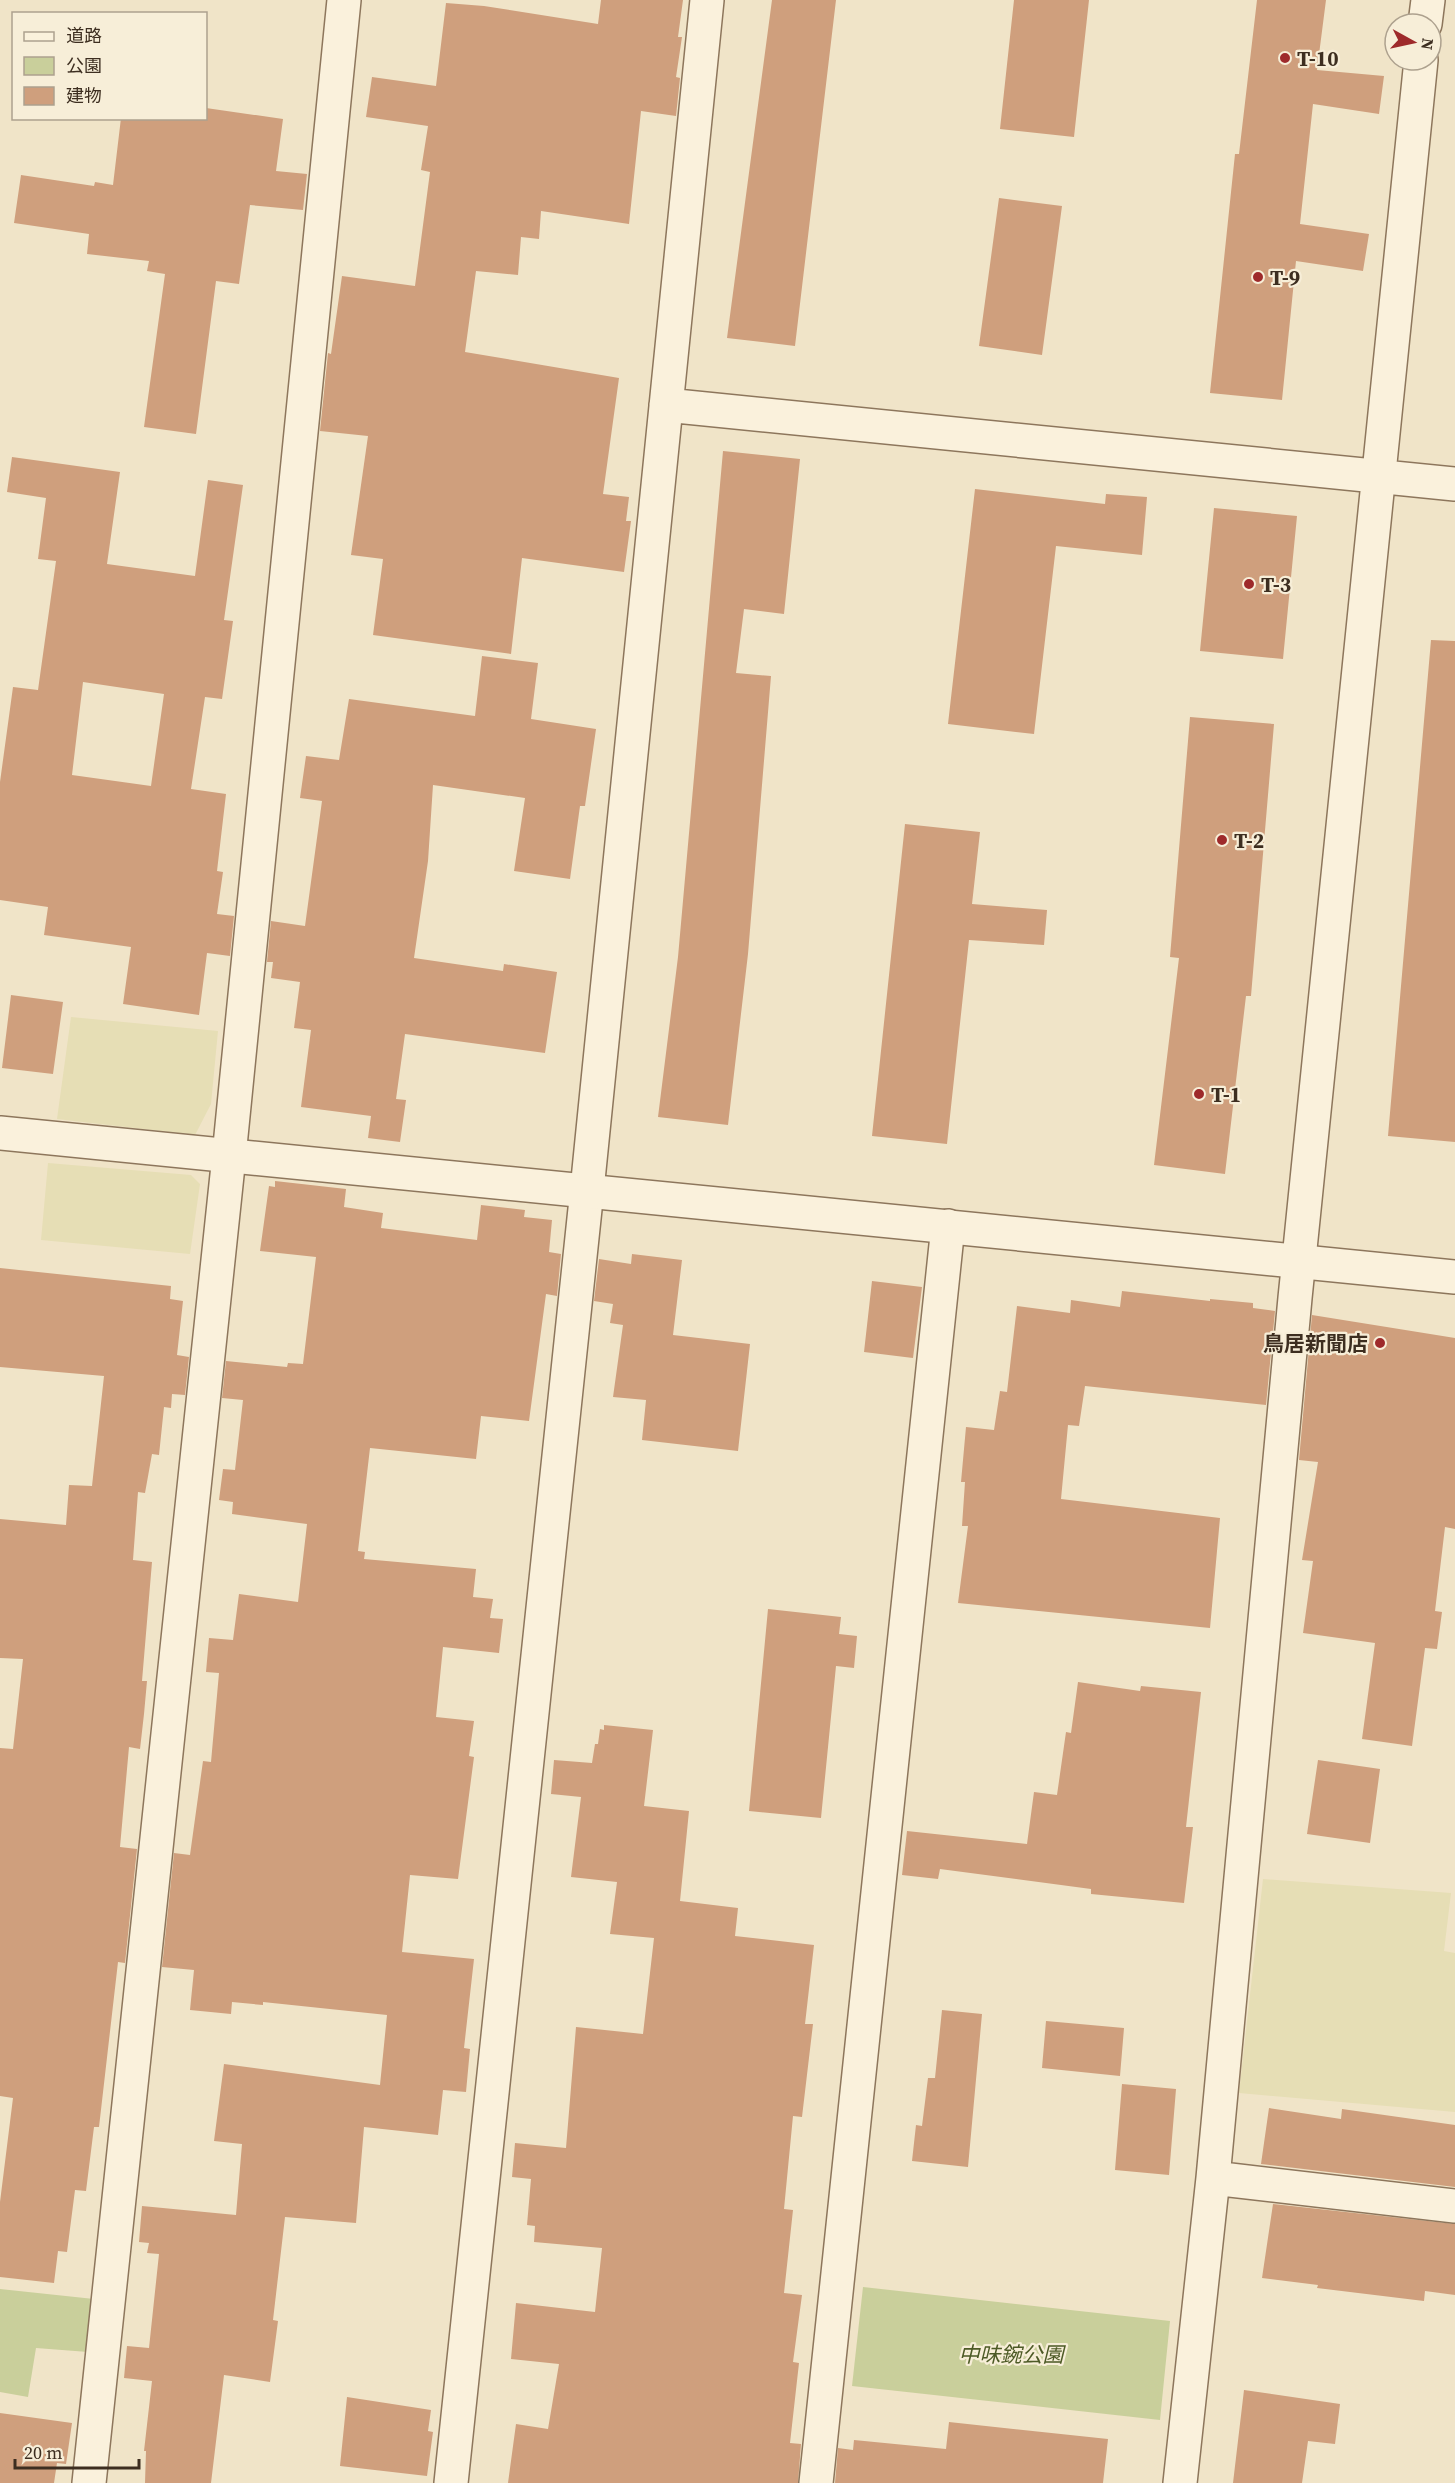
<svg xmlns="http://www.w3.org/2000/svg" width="1455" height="2483" viewBox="0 0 1455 2483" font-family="'Source Serif 4','Noto Sans JP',serif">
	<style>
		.farmland { fill: #e6deb5 }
		.green { fill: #c9cf9b }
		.building { fill: #cf9f7d; fill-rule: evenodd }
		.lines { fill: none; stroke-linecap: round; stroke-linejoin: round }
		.minor-casing { stroke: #8d765c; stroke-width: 36 }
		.tertiary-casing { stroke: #8d765c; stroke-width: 36 }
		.minor { stroke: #faf1dc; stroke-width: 33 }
		.tertiary { stroke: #faf1dc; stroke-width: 33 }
		.poi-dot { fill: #9e2a2b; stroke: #f7eed8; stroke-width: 2 }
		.labels { text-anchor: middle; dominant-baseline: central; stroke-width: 4.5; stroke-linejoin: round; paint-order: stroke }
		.poi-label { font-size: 21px; font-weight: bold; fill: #3d2e20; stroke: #f7eed8; text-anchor: start }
		.park-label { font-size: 21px; font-style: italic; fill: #4d5a26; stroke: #f7eed8 }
	</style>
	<rect width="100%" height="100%" fill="#f0e4c8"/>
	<path class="farmland" d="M 71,1017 L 218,1031 L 211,1104 L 195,1135 L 57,1119 Z
		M 48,1163 L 191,1175 L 200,1184 L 190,1254 L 41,1240 Z
		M 1263,1879 L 1451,1893 L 1444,1951 L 1455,1953 L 1455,2112 L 1239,2093 Z"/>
	<path class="green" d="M 863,2287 L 1170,2321 L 1160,2420 L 852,2386 Z
		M 0,2289 L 94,2299 L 88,2352 L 36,2348 L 28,2397 L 0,2392 Z"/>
	<path class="building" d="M 601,0 L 683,0 L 678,37 L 682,37 L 676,77 L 680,78 L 676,116 L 641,111 L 629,224 L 541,211 L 539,239 L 521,237 L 518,275 L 476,271 L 465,352 L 619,378 L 603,494 L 629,497 L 626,521 L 631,521 L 624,572 L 522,558 L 511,654 L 373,635 L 383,559 L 351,555 L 368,436 L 320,431 L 328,353 L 331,354 L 342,276 L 415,286 L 430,172 L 421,170 L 428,126 L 366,117 L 372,77 L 436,86 L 446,3 L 484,6 L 598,24 Z
		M 772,0 L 836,0 L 795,346 L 727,338 Z
		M 1014,0 L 1089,0 L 1074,137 L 1000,129 Z
		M 1257,0 L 1326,0 L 1317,70 L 1384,76 L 1379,114 L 1313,104 L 1300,224 L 1369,234 L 1363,271 L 1296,261 L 1282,400 L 1210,393 L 1235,154 L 1239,154 Z
		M 206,108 L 283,119 L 276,171 L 307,174 L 303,210 L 250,205 L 239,284 L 216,281 L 196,434 L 144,427 L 165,274 L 147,271 L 149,261 L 87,254 L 89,234 L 14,223 L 21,175 L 94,186 L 95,182 L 113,185 L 121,118 L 206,118 Z
		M 999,198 L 1062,206 L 1042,355 L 979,346 Z
		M 723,451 L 800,459 L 784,614 L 744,609 L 736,673 L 771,676 L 748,954 L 728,1125 L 658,1117 L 678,957 Z
		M 12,457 L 120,472 L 107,564 L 195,576 L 208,480 L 243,485 L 224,620 L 233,621 L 222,699 L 205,697 L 191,789 L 226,794 L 217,871 L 223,872 L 217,914 L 234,916 L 230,956 L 207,953 L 199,1015 L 123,1004 L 131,947 L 44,935 L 48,907 L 0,900 L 0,782 L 13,687 L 38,690 L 56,561 L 38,559 L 46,498 L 7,492 ZM 83,682 L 164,694 L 151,786 L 72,775 Z
		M 975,489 L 1105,504 L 1106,494 L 1147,497 L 1142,555 L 1056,546 L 1034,734 L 948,724 Z
		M 1214,508 L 1297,516 L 1283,659 L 1200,651 Z
		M 1431,640 L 1455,641 L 1455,1142 L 1388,1136 Z
		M 482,656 L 538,663 L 531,719 L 596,729 L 585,806 L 580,806 L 570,879 L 514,871 L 525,798 L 433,785 L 428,861 L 414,958 L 503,971 L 504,964 L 557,972 L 545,1053 L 405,1034 L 396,1099 L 406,1100 L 400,1142 L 368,1138 L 371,1116 L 301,1107 L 311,1030 L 294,1028 L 300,982 L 271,978 L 273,962 L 267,962 L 271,921 L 305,926 L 322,801 L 300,798 L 306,756 L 339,760 L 349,699 L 475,716 Z
		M 1190,717 L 1274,724 L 1251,996 L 1246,996 L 1225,1174 L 1154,1165 L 1179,958 L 1170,957 Z
		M 905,824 L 980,832 L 972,904 L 1047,910 L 1044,945 L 969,940 L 947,1144 L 872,1136 Z
		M 11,995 L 63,1002 L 53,1074 L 2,1068 Z
		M 275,1181 L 346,1189 L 344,1207 L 383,1213 L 381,1228 L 477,1240 L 481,1205 L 525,1210 L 524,1217 L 552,1220 L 549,1252 L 561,1254 L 557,1296 L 546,1294 L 529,1421 L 481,1416 L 476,1459 L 370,1448 L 358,1551 L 365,1552 L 364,1559 L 476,1569 L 473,1597 L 493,1599 L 490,1618 L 503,1619 L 499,1653 L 443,1647 L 436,1717 L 474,1721 L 469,1756 L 474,1757 L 458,1879 L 410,1875 L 402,1952 L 474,1959 L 464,2048 L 470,2049 L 466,2092 L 443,2090 L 438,2135 L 364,2127 L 356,2223 L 285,2217 L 273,2320 L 278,2321 L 270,2382 L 224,2375 L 211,2483 L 145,2483 L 146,2451 L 144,2451 L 152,2381 L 124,2378 L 127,2346 L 149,2348 L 159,2254 L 147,2253 L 149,2243 L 139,2242 L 142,2206 L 236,2215 L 242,2144 L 214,2141 L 224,2064 L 380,2085 L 387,2015 L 263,2002 L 263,2005 L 232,2002 L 231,2014 L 190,2010 L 194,1970 L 162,1967 L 174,1853 L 190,1855 L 203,1761 L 211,1762 L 219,1673 L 206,1672 L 209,1638 L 233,1640 L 239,1594 L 298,1602 L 307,1524 L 232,1514 L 233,1502 L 219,1500 L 223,1469 L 235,1470 L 243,1400 L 222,1398 L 226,1361 L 287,1367 L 288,1363 L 303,1364 L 316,1257 L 260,1251 L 269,1186 L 275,1187 Z
		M 632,1254 L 682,1260 L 673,1335 L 750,1344 L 738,1451 L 642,1440 L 646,1400 L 613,1397 L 623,1325 L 610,1323 L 613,1304 L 594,1301 L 599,1259 L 631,1264 Z
		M 0,1268 L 171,1286 L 170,1299 L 183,1301 L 177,1355 L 189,1357 L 185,1395 L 172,1394 L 171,1408 L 164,1407 L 159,1455 L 152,1454 L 145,1493 L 138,1492 L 133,1560 L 152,1562 L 142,1681 L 147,1681 L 144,1714 L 140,1749 L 129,1747 L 120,1847 L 137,1849 L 125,1963 L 118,1962 L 99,2127 L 94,2127 L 86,2191 L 75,2190 L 67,2252 L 58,2251 L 54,2283 L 0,2277 L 0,2202 L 13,2098 L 0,2096 L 0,1748 L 13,1749 L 23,1659 L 0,1658 L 0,1519 L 66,1525 L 69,1485 L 92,1486 L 104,1376 L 0,1367 Z
		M 872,1281 L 922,1287 L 913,1358 L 864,1352 Z
		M 1122,1291 L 1210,1301 L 1210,1299 L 1253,1303 L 1253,1308 L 1275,1311 L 1266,1405 L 1085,1386 L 1079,1426 L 1068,1425 L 1061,1499 L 1220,1518 L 1210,1628 L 958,1603 L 968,1526 L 962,1526 L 965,1482 L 961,1482 L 966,1427 L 994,1430 L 1000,1391 L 1007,1392 L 1017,1306 L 1070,1313 L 1071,1300 L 1120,1307 Z
		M 1312,1315 L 1455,1338 L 1455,1529 L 1445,1527 L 1435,1611 L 1442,1612 L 1437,1649 L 1425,1648 L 1412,1746 L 1362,1739 L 1375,1643 L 1303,1633 L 1313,1561 L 1302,1560 L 1318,1462 L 1299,1460 Z
		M 768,1609 L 841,1617 L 839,1634 L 857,1636 L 854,1668 L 836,1666 L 821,1818 L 749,1811 Z
		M 1078,1682 L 1140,1691 L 1141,1686 L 1201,1692 L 1186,1827 L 1193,1827 L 1184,1903 L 1091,1894 L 1091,1889 L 940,1869 L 938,1879 L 902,1875 L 907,1831 L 1027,1844 L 1034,1792 L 1057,1795 L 1066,1732 L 1071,1733 Z
		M 604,1725 L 653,1730 L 644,1806 L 689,1811 L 680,1901 L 738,1908 L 735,1936 L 814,1945 L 805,2024 L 813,2024 L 802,2117 L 793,2116 L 784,2209 L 793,2210 L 784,2293 L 802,2295 L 793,2362 L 799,2363 L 790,2443 L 801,2444 L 798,2483 L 508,2483 L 516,2424 L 548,2429 L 559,2364 L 511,2359 L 516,2303 L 595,2312 L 602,2248 L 534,2242 L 535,2226 L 527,2225 L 531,2179 L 512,2177 L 515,2143 L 566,2148 L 576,2027 L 643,2034 L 654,1938 L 610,1934 L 617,1882 L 571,1877 L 581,1797 L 551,1794 L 554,1760 L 592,1763 L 595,1744 L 598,1744 L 600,1729 L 604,1730 Z
		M 1318,1760 L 1380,1769 L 1370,1843 L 1307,1834 Z
		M 942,2010 L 982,2014 L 968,2167 L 912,2161 L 916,2125 L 922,2126 L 928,2078 L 935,2078 Z
		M 1046,2021 L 1124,2028 L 1120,2076 L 1042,2068 Z
		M 1122,2084 L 1176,2089 L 1169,2175 L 1115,2170 Z
		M 1269,2108 L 1341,2119 L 1342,2109 L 1455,2125 L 1455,2187 L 1261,2164 Z
		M 1273,2204 L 1455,2224 L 1455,2295 L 1425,2291 L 1424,2301 L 1317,2288 L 1318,2285 L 1262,2278 Z
		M 1244,2390 L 1340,2404 L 1335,2444 L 1308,2441 L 1302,2483 L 1233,2483 Z
		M 347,2397 L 431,2410 L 428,2431 L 433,2432 L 427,2476 L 340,2466 Z
		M 0,2413 L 72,2423 L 66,2464 L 57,2463 L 54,2483 L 0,2483 Z
		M 949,2422 L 1108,2439 L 1103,2483 L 835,2483 L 838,2448 L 853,2450 L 854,2440 L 946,2449 Z"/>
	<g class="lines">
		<g class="minor-casing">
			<path id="minor" d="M 1425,24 L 1428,0
				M 666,405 L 1455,484
				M 1213,2178 L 1455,2206
				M 89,2483 L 229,1156 L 344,0
				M 451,2483 L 587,1190 L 707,0
				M 816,2483 L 948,1226
				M 1180,2483 L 1213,2178 L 1295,1298 L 1421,60"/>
		</g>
		<g class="tertiary-casing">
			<path id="tertiary" d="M 0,1133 L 1455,1277"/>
		</g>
		<use href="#minor" class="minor"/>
		<use href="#tertiary" class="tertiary"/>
	</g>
	<g class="poi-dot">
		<circle cx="1285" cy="58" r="6"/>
		<circle cx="1258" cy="277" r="6"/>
		<circle cx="1249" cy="584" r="6"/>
		<circle cx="1222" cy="840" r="6"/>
		<circle cx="1199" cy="1094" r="6"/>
		<circle cx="1380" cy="1343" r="6"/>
	</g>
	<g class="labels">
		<g class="poi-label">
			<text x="1297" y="58">T-10</text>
			<text x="1270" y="277">T-9</text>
			<text x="1261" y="584">T-3</text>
			<text x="1234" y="840">T-2</text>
			<text x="1211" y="1094">T-1</text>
			<text x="1368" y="1343" text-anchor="end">鳥居新聞店</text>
		</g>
		<g class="park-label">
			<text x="1011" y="2354">中味鋺公園</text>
		</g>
	</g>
	<rect x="12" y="12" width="195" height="108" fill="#f7eed8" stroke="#ada18e" stroke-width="1.5"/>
	<rect x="24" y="32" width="30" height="9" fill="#faf1dc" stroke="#ada18e" stroke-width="1.5"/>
	<text x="66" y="42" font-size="18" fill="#3d2e20">道路</text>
	<rect x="24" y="57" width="30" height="18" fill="#c9cf9b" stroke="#ada18e" stroke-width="1.5"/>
	<text x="66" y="72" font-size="18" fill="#3d2e20">公園</text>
	<rect x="24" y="87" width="30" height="18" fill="#cf9f7d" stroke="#ada18e" stroke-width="1.5"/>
	<text x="66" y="102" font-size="18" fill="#3d2e20">建物</text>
	<g transform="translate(1413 42) rotate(98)"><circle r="28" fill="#f7eed8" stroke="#ada18e" stroke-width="1.5"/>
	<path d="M0-4.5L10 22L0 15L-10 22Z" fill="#9e2a2b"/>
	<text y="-9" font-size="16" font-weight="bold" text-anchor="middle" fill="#3d2e20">N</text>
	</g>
	<path d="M15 2459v9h124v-9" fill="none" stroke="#3d2e20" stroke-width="3"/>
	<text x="24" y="2459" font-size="18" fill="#3d2e20" stroke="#f7eed8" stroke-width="4.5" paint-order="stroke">20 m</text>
</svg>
